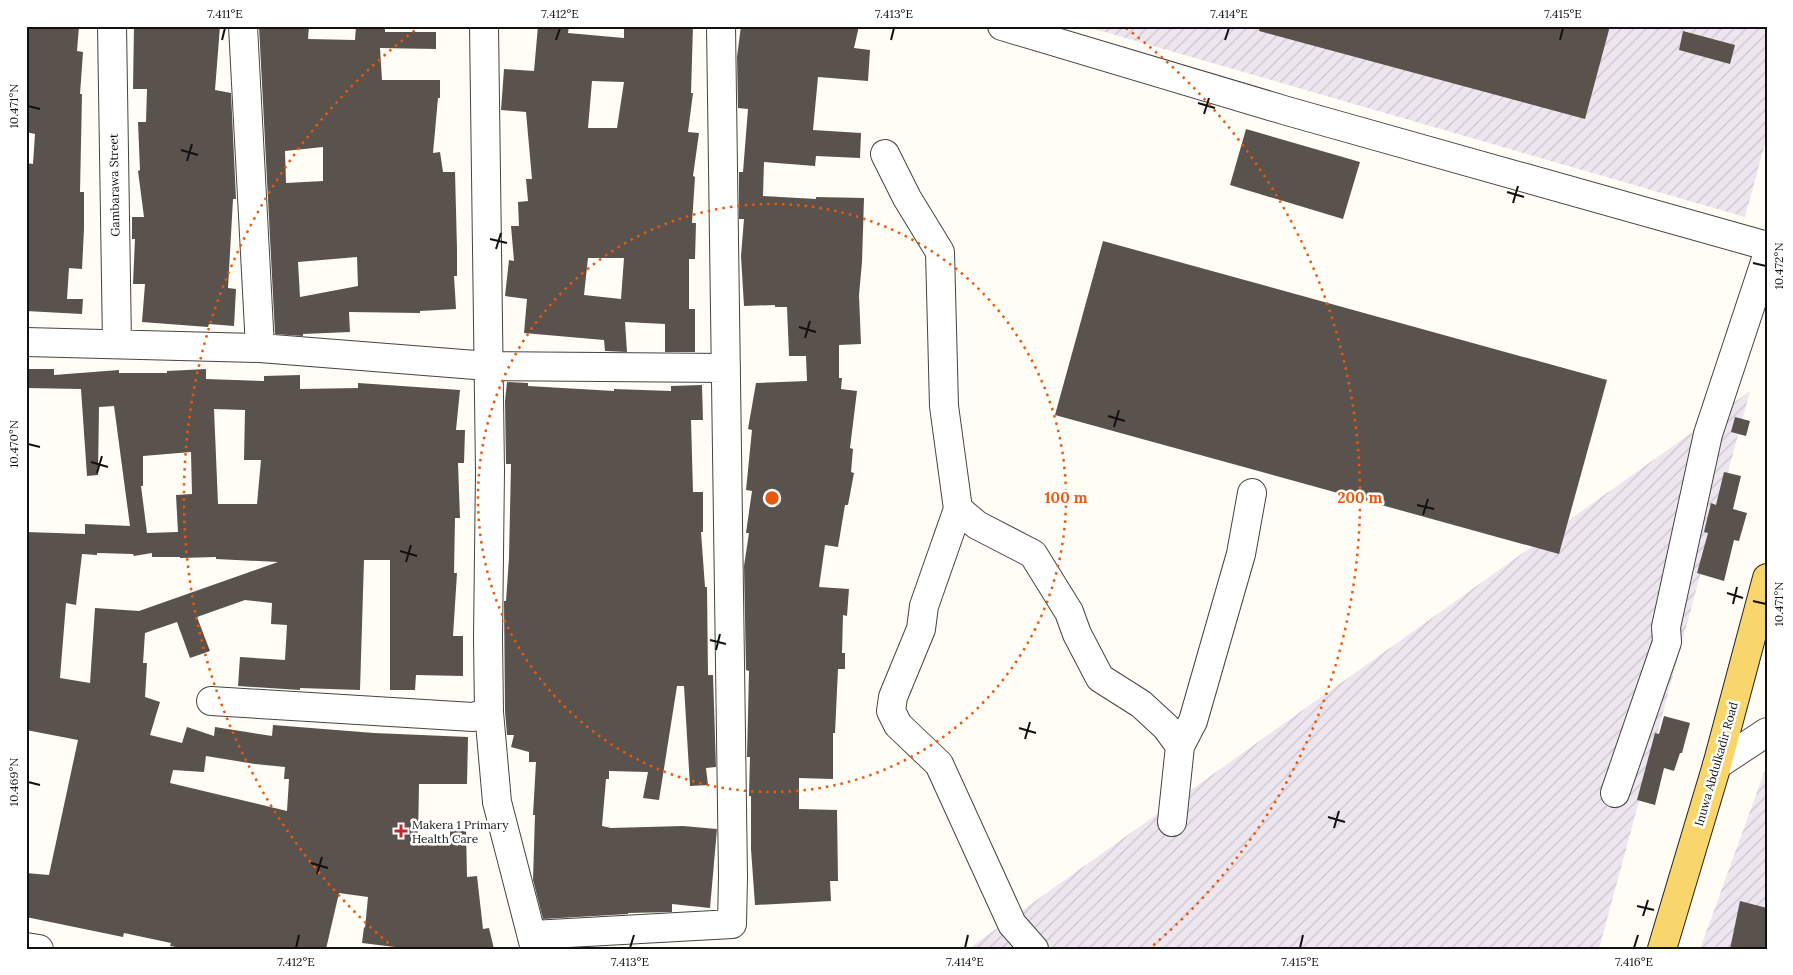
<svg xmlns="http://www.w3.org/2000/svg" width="1793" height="975" viewBox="0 0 1793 975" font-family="Lora,serif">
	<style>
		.industrial { fill: url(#industrial-furrows) }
		.building { fill: #5a524d; fill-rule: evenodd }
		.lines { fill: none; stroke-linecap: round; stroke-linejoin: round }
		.minor-casing { stroke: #444; stroke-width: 30 }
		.major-casing { stroke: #222; stroke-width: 30 }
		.minor { stroke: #fff; stroke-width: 28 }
		.major { stroke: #f9d66b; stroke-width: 28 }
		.ticks { fill: none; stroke: #111; stroke-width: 2 }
		.ring { fill: none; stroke: #e8590c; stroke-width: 2.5; stroke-dasharray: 2.5 5 }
		.poi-dot { fill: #c4262e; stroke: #fff; stroke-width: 2 }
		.labels { text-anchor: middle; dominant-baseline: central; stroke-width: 5; stroke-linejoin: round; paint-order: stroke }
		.street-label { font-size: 12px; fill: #111; stroke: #fff }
		.poi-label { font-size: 12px; fill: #111; stroke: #fff; text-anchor: start }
		.centre { fill: #e8590c; stroke: #fff; stroke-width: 2.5 }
		.ring-label { font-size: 15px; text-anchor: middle; font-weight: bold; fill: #e8590c; stroke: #fff; stroke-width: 5; stroke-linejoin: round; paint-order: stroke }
		.neatline { fill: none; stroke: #111; stroke-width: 2 }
		.ticks-label { font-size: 12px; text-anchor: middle; fill: #111 }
	</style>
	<defs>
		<pattern id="industrial-furrows" width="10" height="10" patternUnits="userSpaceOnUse" patternTransform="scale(1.25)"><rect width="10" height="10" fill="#eee6ef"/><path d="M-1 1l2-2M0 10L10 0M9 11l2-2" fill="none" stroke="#cbc4cc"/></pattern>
	</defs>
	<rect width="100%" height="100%" fill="#fffdf5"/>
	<path class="industrial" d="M 1084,26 L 1767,26 L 1767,136 L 1745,217 Z
		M 1750,391 L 1599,949 L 968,949 Z
		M 1767,768 L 1767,949 L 1700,949 L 1765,770 Z"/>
	<path class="building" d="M 26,26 L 79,26 L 77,51 L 83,52 L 80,94 L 82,94 L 80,192 L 84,192 L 84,229 L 82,269 L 69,268 L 67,299 L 83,299 L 82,314 L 26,311 L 26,163 L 33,164 L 35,134 L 26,132 Z
		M 134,26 L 220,26 L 215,90 L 231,93 L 236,199 L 233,199 L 228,288 L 236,289 L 234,326 L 209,324 L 208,327 L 142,322 L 145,284 L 133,284 L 135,239 L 132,239 L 132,217 L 144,217 L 138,171 L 140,170 L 138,122 L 146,122 L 147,89 L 133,89 Z
		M 259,26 L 309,26 L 308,39 L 355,40 L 356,26 L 385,26 L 385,32 L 436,32 L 436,49 L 380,48 L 382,80 L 440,80 L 440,98 L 438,98 L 433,153 L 440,152 L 443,172 L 455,172 L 457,249 L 457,276 L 454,276 L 456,309 L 420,311 L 420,313 L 349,312 L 350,332 L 303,334 L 303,336 L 275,334 ZM 323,147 L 323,181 L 286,183 L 285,151 ZM 357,257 L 358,286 L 300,297 L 298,262 Z
		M 538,26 L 569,26 L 568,33 L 624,38 L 624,26 L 693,26 L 691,93 L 693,93 L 688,132 L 699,133 L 693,176 L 695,177 L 692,223 L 696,223 L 695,259 L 689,259 L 689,309 L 695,309 L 695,352 L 665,352 L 665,324 L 625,322 L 627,352 L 605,351 L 604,340 L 524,333 L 527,299 L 505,296 L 509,260 L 514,261 L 511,226 L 519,226 L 518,202 L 528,201 L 526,179 L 532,179 L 526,112 L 501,110 L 504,69 L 534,71 ZM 592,81 L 624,82 L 617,128 L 588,128 ZM 588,258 L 624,258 L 621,299 L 584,295 Z
		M 741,26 L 859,26 L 854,48 L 870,50 L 868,81 L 818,77 L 813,130 L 861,133 L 860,158 L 816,156 L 815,166 L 764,162 L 763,196 L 816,199 L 816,197 L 864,198 L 862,262 L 859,295 L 861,344 L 839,345 L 839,378 L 842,378 L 841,389 L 857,391 L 850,448 L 853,449 L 851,472 L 854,473 L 848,505 L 845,505 L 838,547 L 825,545 L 819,587 L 849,589 L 847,616 L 843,615 L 842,653 L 845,653 L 845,669 L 838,669 L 835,733 L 833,733 L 833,779 L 799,778 L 799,809 L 837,810 L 838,881 L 830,881 L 831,901 L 755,905 L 751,849 L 751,796 L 749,796 L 750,757 L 747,757 L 749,671 L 746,670 L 744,566 L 749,533 L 746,533 L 752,491 L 746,490 L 752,430 L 748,429 L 756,383 L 807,381 L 806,356 L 789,356 L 787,307 L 775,307 L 775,305 L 744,306 L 741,256 L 744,219 L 739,219 L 739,172 L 743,172 L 748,109 L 738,108 L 737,57 Z
		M 1260,26 L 1610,26 L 1585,119 L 1259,31 Z
		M 1683,31 L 1735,45 L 1730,64 L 1679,50 Z
		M 1246,129 L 1360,162 L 1343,219 L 1230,185 Z
		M 1103,241 L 1607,380 L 1559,554 L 1055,415 Z
		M 26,369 L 54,369 L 54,375 L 119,370 L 119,373 L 167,373 L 167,371 L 206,369 L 206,379 L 264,381 L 264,376 L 300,375 L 300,389 L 358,388 L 358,383 L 460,390 L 456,430 L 465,430 L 464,463 L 458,463 L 460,518 L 455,518 L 454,573 L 457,573 L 453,636 L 463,636 L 463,676 L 416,675 L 415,690 L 390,690 L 390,560 L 364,560 L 360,690 L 300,688 L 300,690 L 238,686 L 240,657 L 285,660 L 287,625 L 271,624 L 272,603 L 245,600 L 197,617 L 210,651 L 190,658 L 177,622 L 145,633 L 143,663 L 147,663 L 145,697 L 160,702 L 150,735 L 182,743 L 187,727 L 214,736 L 215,727 L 272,736 L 273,725 L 374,733 L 468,737 L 467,784 L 419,784 L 418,841 L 450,840 L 450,830 L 466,829 L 467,877 L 477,876 L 483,929 L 489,928 L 494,949 L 394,949 L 395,947 L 362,943 L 364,927 L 365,928 L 368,897 L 339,893 L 326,949 L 188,949 L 170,946 L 171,943 L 124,933 L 123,937 L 26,917 L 26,873 L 49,875 L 78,740 L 26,730 L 26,532 L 85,534 L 85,524 L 130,526 L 114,406 L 99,407 L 98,475 L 87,476 L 81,389 L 26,388 ZM 214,409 L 245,410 L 244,460 L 261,460 L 257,504 L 218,504 ZM 191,452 L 192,494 L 176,495 L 178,532 L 147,533 L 141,486 L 143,486 L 143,456 ZM 97,553 L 133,554 L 134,556 L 152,553 L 152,557 L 180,557 L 180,558 L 216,557 L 216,559 L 278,562 L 139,611 L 95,608 L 90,683 L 60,678 L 66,603 L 76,605 L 82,554 L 97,555 ZM 206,756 L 255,764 L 285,767 L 284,779 L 289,779 L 287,811 L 170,783 L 173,770 L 204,772 Z
		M 507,382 L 528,383 L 528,386 L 614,391 L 614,389 L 671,391 L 671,386 L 702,385 L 703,420 L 691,420 L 693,492 L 703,492 L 703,532 L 701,532 L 705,587 L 707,587 L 708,675 L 713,675 L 716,767 L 706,768 L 708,785 L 690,786 L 684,686 L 677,686 L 659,800 L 643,798 L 648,772 L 609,771 L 609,779 L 606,779 L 602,826 L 611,828 L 683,826 L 717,829 L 710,908 L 672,904 L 672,912 L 628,913 L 628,914 L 543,919 L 533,880 L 535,815 L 533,815 L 536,762 L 529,762 L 529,752 L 511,747 L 514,735 L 507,735 L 505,711 L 504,601 L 506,601 L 509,558 L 511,464 L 506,464 L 505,401 Z
		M 1735,417 L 1750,421 L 1746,436 L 1731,432 Z
		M 1724,472 L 1741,476 L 1733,509 L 1747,513 L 1739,541 L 1734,540 L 1724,581 L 1697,573 L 1708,533 L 1704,532 L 1711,503 L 1716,505 Z
		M 1664,716 L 1690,723 L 1682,753 L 1680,753 L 1674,771 L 1664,768 L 1655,805 L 1637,800 L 1655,733 L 1659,734 Z
		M 1740,901 L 1767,908 L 1767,949 L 1730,949 Z"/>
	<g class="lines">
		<g class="minor-casing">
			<path id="minor" d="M 112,26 L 117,344
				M 243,26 L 260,348
				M 484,26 L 490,471 L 488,638 L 489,712 L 497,802 L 535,949
				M 1002,26 L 1287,111 L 1767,246
				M 885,154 L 907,198 L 940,252 L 944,406 L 958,509 L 924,606 L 921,629 L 893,697 L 891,711 L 898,725 L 939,764 L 1012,924 L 1034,949
				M 26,342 L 260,348 L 488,366 L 726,368
				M 958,509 L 977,525 L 1033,554 L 1069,612 L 1077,634 L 1100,678 L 1141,704 L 1166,727 L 1180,746 L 1193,721 L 1241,554 L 1252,493
				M 211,701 L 473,717 L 489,712
				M 1717,765 L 1767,732
				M 1615,793 L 1667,642 L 1666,627 L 1708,434 L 1767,256
				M 1172,822 L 1180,746
				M 532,935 L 732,924 L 733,877 L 721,26
				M 26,947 L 39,949"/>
		</g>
		<g class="major-casing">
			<path id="major" d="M 1662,949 L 1717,765 L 1767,578"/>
		</g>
		<use href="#minor" class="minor"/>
		<use href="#major" class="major"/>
	</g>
	<path class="ticks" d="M 222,40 L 225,28M 556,40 L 560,28M 891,40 L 894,28M 1225,40 L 1229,28M 1560,40 L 1563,28M 1198,103 L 1215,108M 28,106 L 40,109M 1204,114 L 1209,98M 181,150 L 198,155M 187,161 L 192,144M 1507,192 L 1524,197M 1513,203 L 1518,186M 490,239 L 507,243M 496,249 L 501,233M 1753,263 L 1766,266M 799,327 L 816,332M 805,338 L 810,321M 1108,416 L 1125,421M 1114,427 L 1119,410M 28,444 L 40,447M 91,462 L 108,467M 97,473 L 102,456M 1417,505 L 1434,509M 1423,515 L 1428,499M 400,551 L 417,556M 406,562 L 411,545M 1727,593 L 1743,598M 1753,601 L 1766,604M 1733,604 L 1737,587M 710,640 L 726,644M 716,650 L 720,634M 1019,728 L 1036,733M 1025,739 L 1030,722M 28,782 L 40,785M 1328,817 L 1345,822M 1334,828 L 1339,811M 311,863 L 328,868M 317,874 L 322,857M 1637,906 L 1654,910M 1643,916 L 1648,900M 296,948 L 299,935M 630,948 L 634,935M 965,948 L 968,935M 1300,948 L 1303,935M 1634,948 L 1638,935"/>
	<g class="ring">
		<circle cx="772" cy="498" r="294"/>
		<path d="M394 948A588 588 0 0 1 418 28M1126 28A588 588 0 0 1 1150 948"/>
	</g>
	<path class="poi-dot" d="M398.5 823.5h5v5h5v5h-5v5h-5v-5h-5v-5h5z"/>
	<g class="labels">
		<g class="street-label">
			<text transform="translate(114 185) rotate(-91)">Gambarawa Street</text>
			<text transform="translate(1716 764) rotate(-74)">Inuwa Abdulkadir Road</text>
		</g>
		<g class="poi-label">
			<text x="412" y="824">Makera 1 Primary<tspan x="412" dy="14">Health Care</tspan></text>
		</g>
	</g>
	<circle cx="772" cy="498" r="8" class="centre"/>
	<g class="ring-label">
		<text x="1066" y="503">100 m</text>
		<text x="1360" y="503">200 m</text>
	</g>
	<rect width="1793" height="975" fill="none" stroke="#ffffff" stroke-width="55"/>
	<rect x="28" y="28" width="1738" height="920" class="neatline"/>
	<g class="ticks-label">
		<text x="225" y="18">7.411°E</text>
		<text x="560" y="18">7.412°E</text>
		<text x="894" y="18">7.413°E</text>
		<text x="1229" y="18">7.414°E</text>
		<text x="1563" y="18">7.415°E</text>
		<text transform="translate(14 106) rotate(-90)" y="4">10.471°N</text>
		<text transform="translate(1779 266) rotate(-90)" y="4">10.472°N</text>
		<text transform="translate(14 444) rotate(-90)" y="4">10.470°N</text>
		<text transform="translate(1779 604) rotate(-90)" y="4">10.471°N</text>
		<text transform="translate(14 782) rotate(-90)" y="4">10.469°N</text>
		<text x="296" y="966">7.412°E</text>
		<text x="630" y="966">7.413°E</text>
		<text x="965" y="966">7.414°E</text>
		<text x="1300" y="966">7.415°E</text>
		<text x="1634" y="966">7.416°E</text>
	</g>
</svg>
